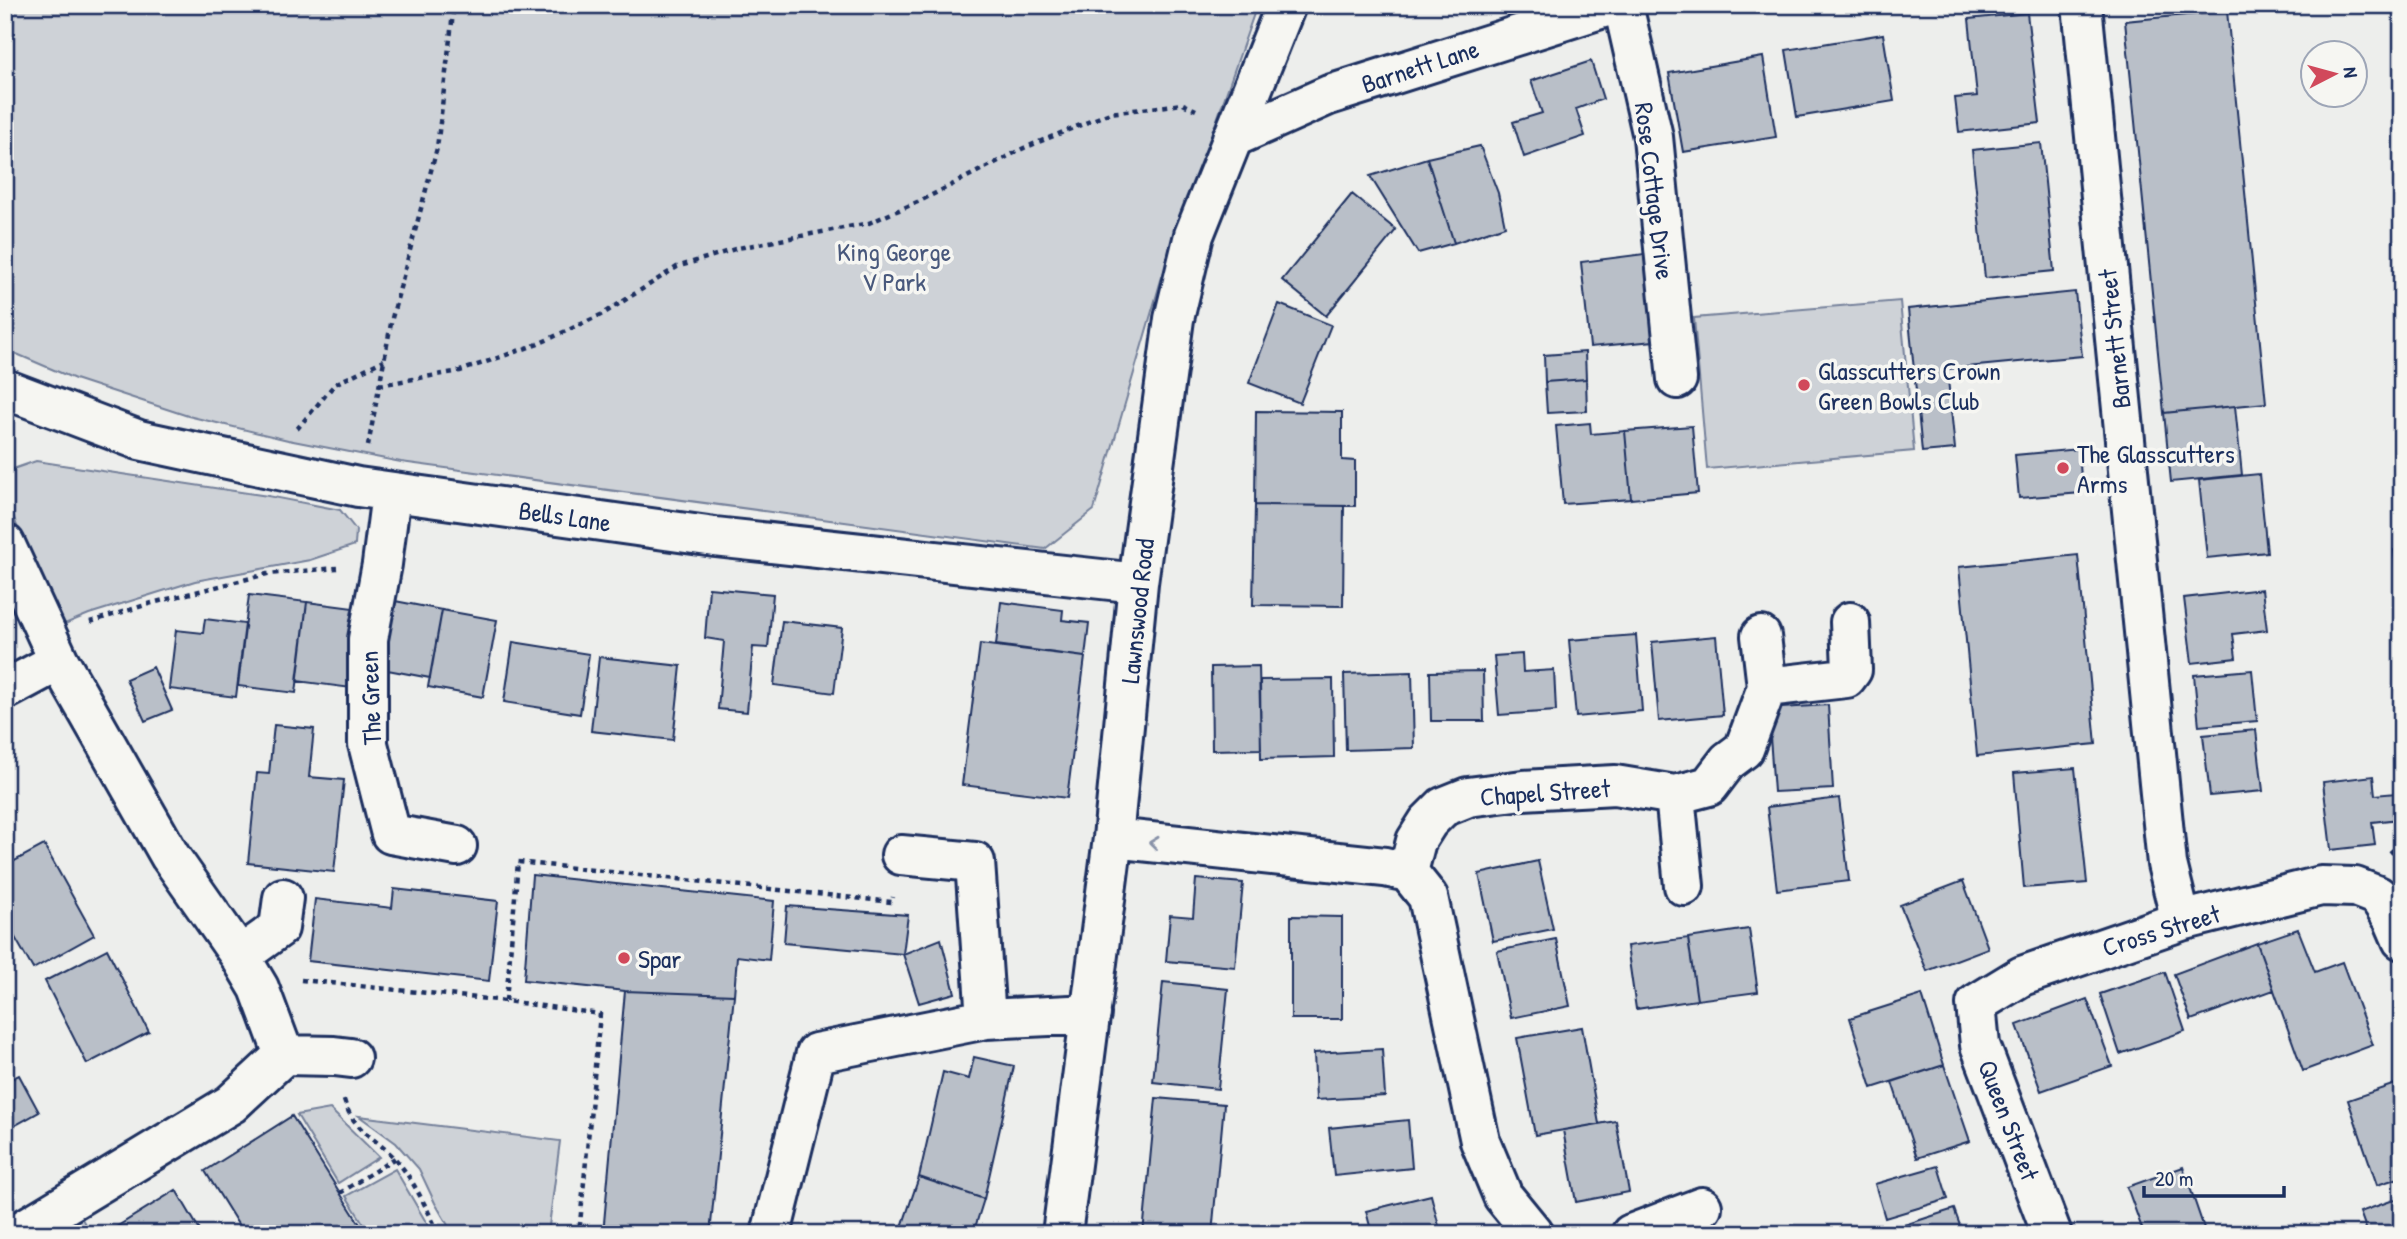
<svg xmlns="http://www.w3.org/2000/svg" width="2407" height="1239" viewBox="0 0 2407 1239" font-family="'Patrick Hand',sans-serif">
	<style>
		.green { fill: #ced2d7; stroke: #74809a; stroke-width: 2 }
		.building { fill: #b9bfc8; stroke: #1b2f5e; stroke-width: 2 }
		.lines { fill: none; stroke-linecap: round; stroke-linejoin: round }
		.minor-casing { stroke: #1b2f5e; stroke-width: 44 }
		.path { stroke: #1b2f5e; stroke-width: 4.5; stroke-dasharray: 5 5; stroke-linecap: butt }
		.minor { stroke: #f6f6f2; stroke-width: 38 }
		.oneway { stroke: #8892a8 }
		.poi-dot { fill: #d1495b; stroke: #f6f6f2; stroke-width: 2.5 }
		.labels { text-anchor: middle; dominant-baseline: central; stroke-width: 7; stroke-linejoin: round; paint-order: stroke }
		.street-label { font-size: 26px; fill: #1b2f5e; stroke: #f6f6f2 }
		.park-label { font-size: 26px; fill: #48587c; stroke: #f6f6f2 }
		.poi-label { font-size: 26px; fill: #1b2f5e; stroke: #f6f6f2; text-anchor: start }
	</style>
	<rect width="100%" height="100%" fill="#edeeec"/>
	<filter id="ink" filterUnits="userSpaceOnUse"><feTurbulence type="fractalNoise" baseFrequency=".0143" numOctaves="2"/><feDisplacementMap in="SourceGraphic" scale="14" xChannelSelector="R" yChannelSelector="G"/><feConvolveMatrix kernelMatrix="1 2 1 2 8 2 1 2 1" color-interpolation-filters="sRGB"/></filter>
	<g filter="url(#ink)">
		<path class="green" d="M 5,5 L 1257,5 L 1161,280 L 1094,510 L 1045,549 L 401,462 L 288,440 L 188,416 L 75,379 L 5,349 Z
			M 1900,301 L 1914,451 L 1707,469 L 1694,318 Z
			M 36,461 L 268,496 L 340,510 L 356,530 L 355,545 L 310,560 L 195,581 L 89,614 L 60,626 L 32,568 L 8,501 L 10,470 Z
			M 330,1109 L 379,1157 L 338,1183 L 297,1115 Z
			M 359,1116 L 560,1141 L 548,1234 L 453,1234 L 435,1203 L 419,1169 L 396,1143 Z
			M 395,1169 L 433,1234 L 370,1234 L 346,1196 Z
			M 79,1214 L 91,1234 L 48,1234 Z"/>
		<path class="building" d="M 2227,11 L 2266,403 L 2164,413 L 2125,21 Z
			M 2027,13 L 2040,123 L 1959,132 L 1955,98 L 1977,96 L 1969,19 Z
			M 1883,34 L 1894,101 L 1797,117 L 1786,50 Z
			M 1763,57 L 1776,137 L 1683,152 L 1669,73 Z
			M 1591,61 L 1603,99 L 1576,109 L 1585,136 L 1524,157 L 1513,122 L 1542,113 L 1531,81 Z
			M 2041,143 L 2054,271 L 1985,278 L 1972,150 Z
			M 1480,146 L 1498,193 L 1505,226 L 1454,243 L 1427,158 Z
			M 1427,158 L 1454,243 L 1418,253 L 1370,176 Z
			M 1352,194 L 1396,230 L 1326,316 L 1282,280 Z
			M 1644,254 L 1654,341 L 1590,347 L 1581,262 Z
			M 2075,292 L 2082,356 L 1947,369 L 1955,449 L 1922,452 L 1908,309 Z
			M 1279,304 L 1331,325 L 1300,403 L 1249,383 Z
			M 1585,352 L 1586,379 L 1545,382 L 1544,355 Z
			M 1586,379 L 1587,411 L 1547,413 L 1545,382 Z
			M 2235,406 L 2242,475 L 2171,482 L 2164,413 Z
			M 1256,411 L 1342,412 L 1342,460 L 1355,461 L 1355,506 L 1255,505 Z
			M 1590,423 L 1591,434 L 1625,431 L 1631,499 L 1563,504 L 1556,426 Z
			M 1692,426 L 1698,493 L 1631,499 L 1625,431 Z
			M 2079,449 L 2082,493 L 2019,498 L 2015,455 Z
			M 2259,474 L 2267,552 L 2207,558 L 2199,480 Z
			M 1255,505 L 1344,506 L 1343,606 L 1253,605 Z
			M 2402,549 L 2402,596 L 2399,596 L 2394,550 Z
			M 2078,555 L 2096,744 L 1977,756 L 1959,567 Z
			M 709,588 L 773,594 L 768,648 L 753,647 L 747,712 L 718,709 L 724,641 L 705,638 Z
			M 2262,589 L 2267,630 L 2233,634 L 2236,658 L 2192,663 L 2184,598 Z
			M 249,595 L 307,602 L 296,693 L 238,686 Z
			M 390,600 L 442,610 L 430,678 L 377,668 Z
			M 307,602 L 361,609 L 351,688 L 297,681 Z
			M 1001,602 L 1063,610 L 1062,620 L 1089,623 L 1085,657 L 996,645 Z
			M 442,610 L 497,620 L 483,697 L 428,687 Z
			M 205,619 L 245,624 L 236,697 L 169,689 L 176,630 L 203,633 Z
			M 782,621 L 842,628 L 834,693 L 774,685 Z
			M 1636,635 L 1642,711 L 1576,717 L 1569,640 Z
			M 1716,636 L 1723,715 L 1659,721 L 1652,642 Z
			M 513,642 L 589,654 L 580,714 L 504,702 Z
			M 980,644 L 1085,657 L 1067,798 L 962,785 Z
			M 1522,654 L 1523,672 L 1554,670 L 1556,711 L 1499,715 L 1494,656 Z
			M 599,657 L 681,666 L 673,740 L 591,731 Z
			M 1259,666 L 1261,749 L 1212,750 L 1211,667 Z
			M 153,667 L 172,710 L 145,721 L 126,679 Z
			M 2252,670 L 2257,721 L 2199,726 L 2194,675 Z
			M 1483,671 L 1484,721 L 1431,721 L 1430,672 Z
			M 1412,672 L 1414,748 L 1346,750 L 1344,674 Z
			M 1333,679 L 1334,757 L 1261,759 L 1260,680 Z
			M 1828,705 L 1833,789 L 1774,792 L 1768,709 Z
			M 274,725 L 314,729 L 309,777 L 344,780 L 334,872 L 248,863 L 257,773 L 269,774 Z
			M 2256,730 L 2263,791 L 2210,796 L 2203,735 Z
			M 2075,768 L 2087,883 L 2024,888 L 2014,773 Z
			M 2373,776 L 2375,795 L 2396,793 L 2399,819 L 2372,822 L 2375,845 L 2331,850 L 2323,782 Z
			M 1839,798 L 1849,881 L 1777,890 L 1767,807 Z
			M 44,845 L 94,935 L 33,969 L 5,920 L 5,866 Z
			M 1538,861 L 1553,929 L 1493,941 L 1479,874 Z
			M 532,875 L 774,901 L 769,960 L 737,956 L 734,995 L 625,991 L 524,980 Z
			M 1196,879 L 1243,883 L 1235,967 L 1166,961 L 1170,915 L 1193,917 Z
			M 1963,881 L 1988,948 L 1927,971 L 1900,905 Z
			M 394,889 L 498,901 L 489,981 L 308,961 L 315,899 L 392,908 Z
			M 787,906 L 908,915 L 903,954 L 784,943 Z
			M 1291,916 L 1342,917 L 1342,1019 L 1291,1019 Z
			M 1749,929 L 1758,992 L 1697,1000 L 1688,938 Z
			M 2298,929 L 2315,972 L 2342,962 L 2373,1045 L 2303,1071 L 2257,943 Z
			M 1688,938 L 1697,1000 L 1636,1009 L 1627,946 Z
			M 941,939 L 955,993 L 919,1003 L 903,954 Z
			M 1556,939 L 1570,1006 L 1511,1018 L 1497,951 Z
			M 2257,943 L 2274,990 L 2191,1020 L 2174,974 Z
			M 107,949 L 149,1032 L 87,1064 L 45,981 Z
			M 2165,972 L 2185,1031 L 2120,1054 L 2100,994 Z
			M 1163,982 L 1228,989 L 1218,1089 L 1153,1082 Z
			M 625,991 L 734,995 L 710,1234 L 603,1234 Z
			M 1922,995 L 1944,1065 L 1872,1088 L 1850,1018 Z
			M 2087,999 L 2112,1066 L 2041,1091 L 2017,1025 Z
			M 1582,1027 L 1599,1124 L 1535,1135 L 1517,1038 Z
			M 1382,1049 L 1385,1096 L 1316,1100 L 1314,1053 Z
			M 974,1057 L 1014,1066 L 984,1199 L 919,1177 L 943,1072 L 969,1079 Z
			M 1944,1065 L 1970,1141 L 1917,1158 L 1892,1082 Z
			M 19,1075 L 39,1112 L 5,1131 L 5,1082 Z
			M 2398,1083 L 2402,1094 L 2402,1177 L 2377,1185 L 2348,1100 Z
			M 1156,1098 L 1224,1104 L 1212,1234 L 1143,1234 Z
			M 292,1116 L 340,1193 L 366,1234 L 244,1234 L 205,1171 Z
			M 1408,1120 L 1412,1168 L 1334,1176 L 1329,1128 Z
			M 1616,1121 L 1629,1192 L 1576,1202 L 1563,1130 Z
			M 1938,1166 L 1948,1199 L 1885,1218 L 1875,1184 Z
			M 2183,1167 L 2206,1234 L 2144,1234 L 2127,1187 Z
			M 919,1177 L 984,1199 L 973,1234 L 922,1234 L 902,1227 Z
			M 176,1190 L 202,1234 L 105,1234 Z
			M 1431,1195 L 1441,1234 L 1372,1234 L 1366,1211 Z
			M 2402,1197 L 2402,1234 L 2368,1234 L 2360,1212 Z
			M 1954,1209 L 1963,1234 L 1890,1234 L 1889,1230 Z"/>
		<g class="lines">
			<g class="minor-casing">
				<path id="minor" d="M 1623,5 L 1653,137 L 1677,379
					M 2082,5 L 2167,864 L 2181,921
					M 1232,138 L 1329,95 L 1613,5
					M 5,389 L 139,440 L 358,487 L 715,537 L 1138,583
					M 391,493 L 382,564 L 368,639 L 368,744 L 391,834 L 457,846
					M 5,544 L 59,661 L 170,856 L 240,956 L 259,988 L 284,1055
					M 1767,687 L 1846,678 L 1852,670 L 1850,622
					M 5,690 L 59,661
					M 1675,795 L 1684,886
					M 1113,838 L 1385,867 L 1408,872 L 1428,897 L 1480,1141 L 1503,1196 L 1534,1234
					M 901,855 L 975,862 L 986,1019 L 1091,1014
					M 1408,872 L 1416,841 L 1428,822 L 1443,807 L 1468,797 L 1523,790 L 1615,785 L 1675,795 L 1709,786 L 1728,761 L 1744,749 L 1767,687 L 1761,636
					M 240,956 L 279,928 L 283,898
					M 16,1234 L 231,1104 L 284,1055 L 334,1056 L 351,1058
					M 771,1234 L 816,1053 L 986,1019
					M 1062,1234 L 1113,838 L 1138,583 L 1174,319 L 1194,235 L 1286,5
					M 1631,1234 L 1702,1207
					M 2052,1234 L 1980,1045 L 1976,1004 L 2022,976 L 2181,921 L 2321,886 L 2355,887 L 2378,896 L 2393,919 L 2402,940"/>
			</g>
			<path class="path" d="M 379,385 L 460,371 L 538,344 L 603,314 L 677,267 L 738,248 L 869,223 L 922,200 L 1024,148 L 1110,113 L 1183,104 L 1196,110
				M 297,429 L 335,384 L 384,360
				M 368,446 L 392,318 L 437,148 L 454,5
				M 90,622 L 152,603 L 267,574 L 337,568
				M 2390,853 L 2402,842
				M 301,980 L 506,1001 L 600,1014 L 579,1234
				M 506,1001 L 518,862 L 892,902 L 893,897
				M 344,1100 C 354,1133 378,1138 398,1162 C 415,1183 427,1209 439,1234
				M 340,1193 L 395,1158"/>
			<use href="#minor" class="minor"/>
		</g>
		<defs><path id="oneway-chevron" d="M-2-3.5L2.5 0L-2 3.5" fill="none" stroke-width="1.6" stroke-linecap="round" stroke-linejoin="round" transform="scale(1.75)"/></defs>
		<use class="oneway" href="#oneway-chevron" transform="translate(1154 843) rotate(-174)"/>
	</g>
	<g class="poi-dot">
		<circle cx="1804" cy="385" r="7"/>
		<circle cx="2063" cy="468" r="7"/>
		<circle cx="624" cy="958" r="7"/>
	</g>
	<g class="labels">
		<g class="street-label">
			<text transform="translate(1420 66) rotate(-18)">Barnett Lane</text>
			<text transform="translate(1655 191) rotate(83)">Rose Cottage Drive</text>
			<text transform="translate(2114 339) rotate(-96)">Barnett Street</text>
			<text transform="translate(565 516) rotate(8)">Bells Lane</text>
			<text transform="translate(1137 611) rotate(-84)">Lawnswood Road</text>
			<text transform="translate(370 698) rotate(-92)">The Green</text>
			<text transform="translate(1545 792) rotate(-4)">Chapel Street</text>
			<text transform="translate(2161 930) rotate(-17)">Cross Street</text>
			<text transform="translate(2009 1120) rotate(69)">Queen Street</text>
		</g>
		<g class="park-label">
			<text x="894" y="251">King George<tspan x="894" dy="30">V Park</tspan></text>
		</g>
		<g class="poi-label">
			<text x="1818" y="370">Glasscutters Crown<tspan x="1818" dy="30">Green Bowls Club</tspan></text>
			<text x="2077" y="453">The Glasscutters<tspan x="2077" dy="30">Arms</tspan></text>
			<text x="638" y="958">Spar</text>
		</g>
	</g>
	<rect width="2407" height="1239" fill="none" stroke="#f6f6f2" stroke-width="28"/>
	<rect x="14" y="14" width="2379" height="1211" fill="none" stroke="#1b2f5e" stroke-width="2.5" filter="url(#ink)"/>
	<g transform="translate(2334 74) rotate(84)"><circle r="33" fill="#f6f6f2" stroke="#9ea6b7" stroke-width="2"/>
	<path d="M0-5L12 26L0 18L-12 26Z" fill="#d1495b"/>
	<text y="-10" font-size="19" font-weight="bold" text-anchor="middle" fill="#1b2f5e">N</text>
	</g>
	<path d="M2144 1186v10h140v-10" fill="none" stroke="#1b2f5e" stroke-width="3.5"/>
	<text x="2155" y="1186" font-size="21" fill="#1b2f5e" stroke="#f6f6f2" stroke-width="5" paint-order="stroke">20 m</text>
</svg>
